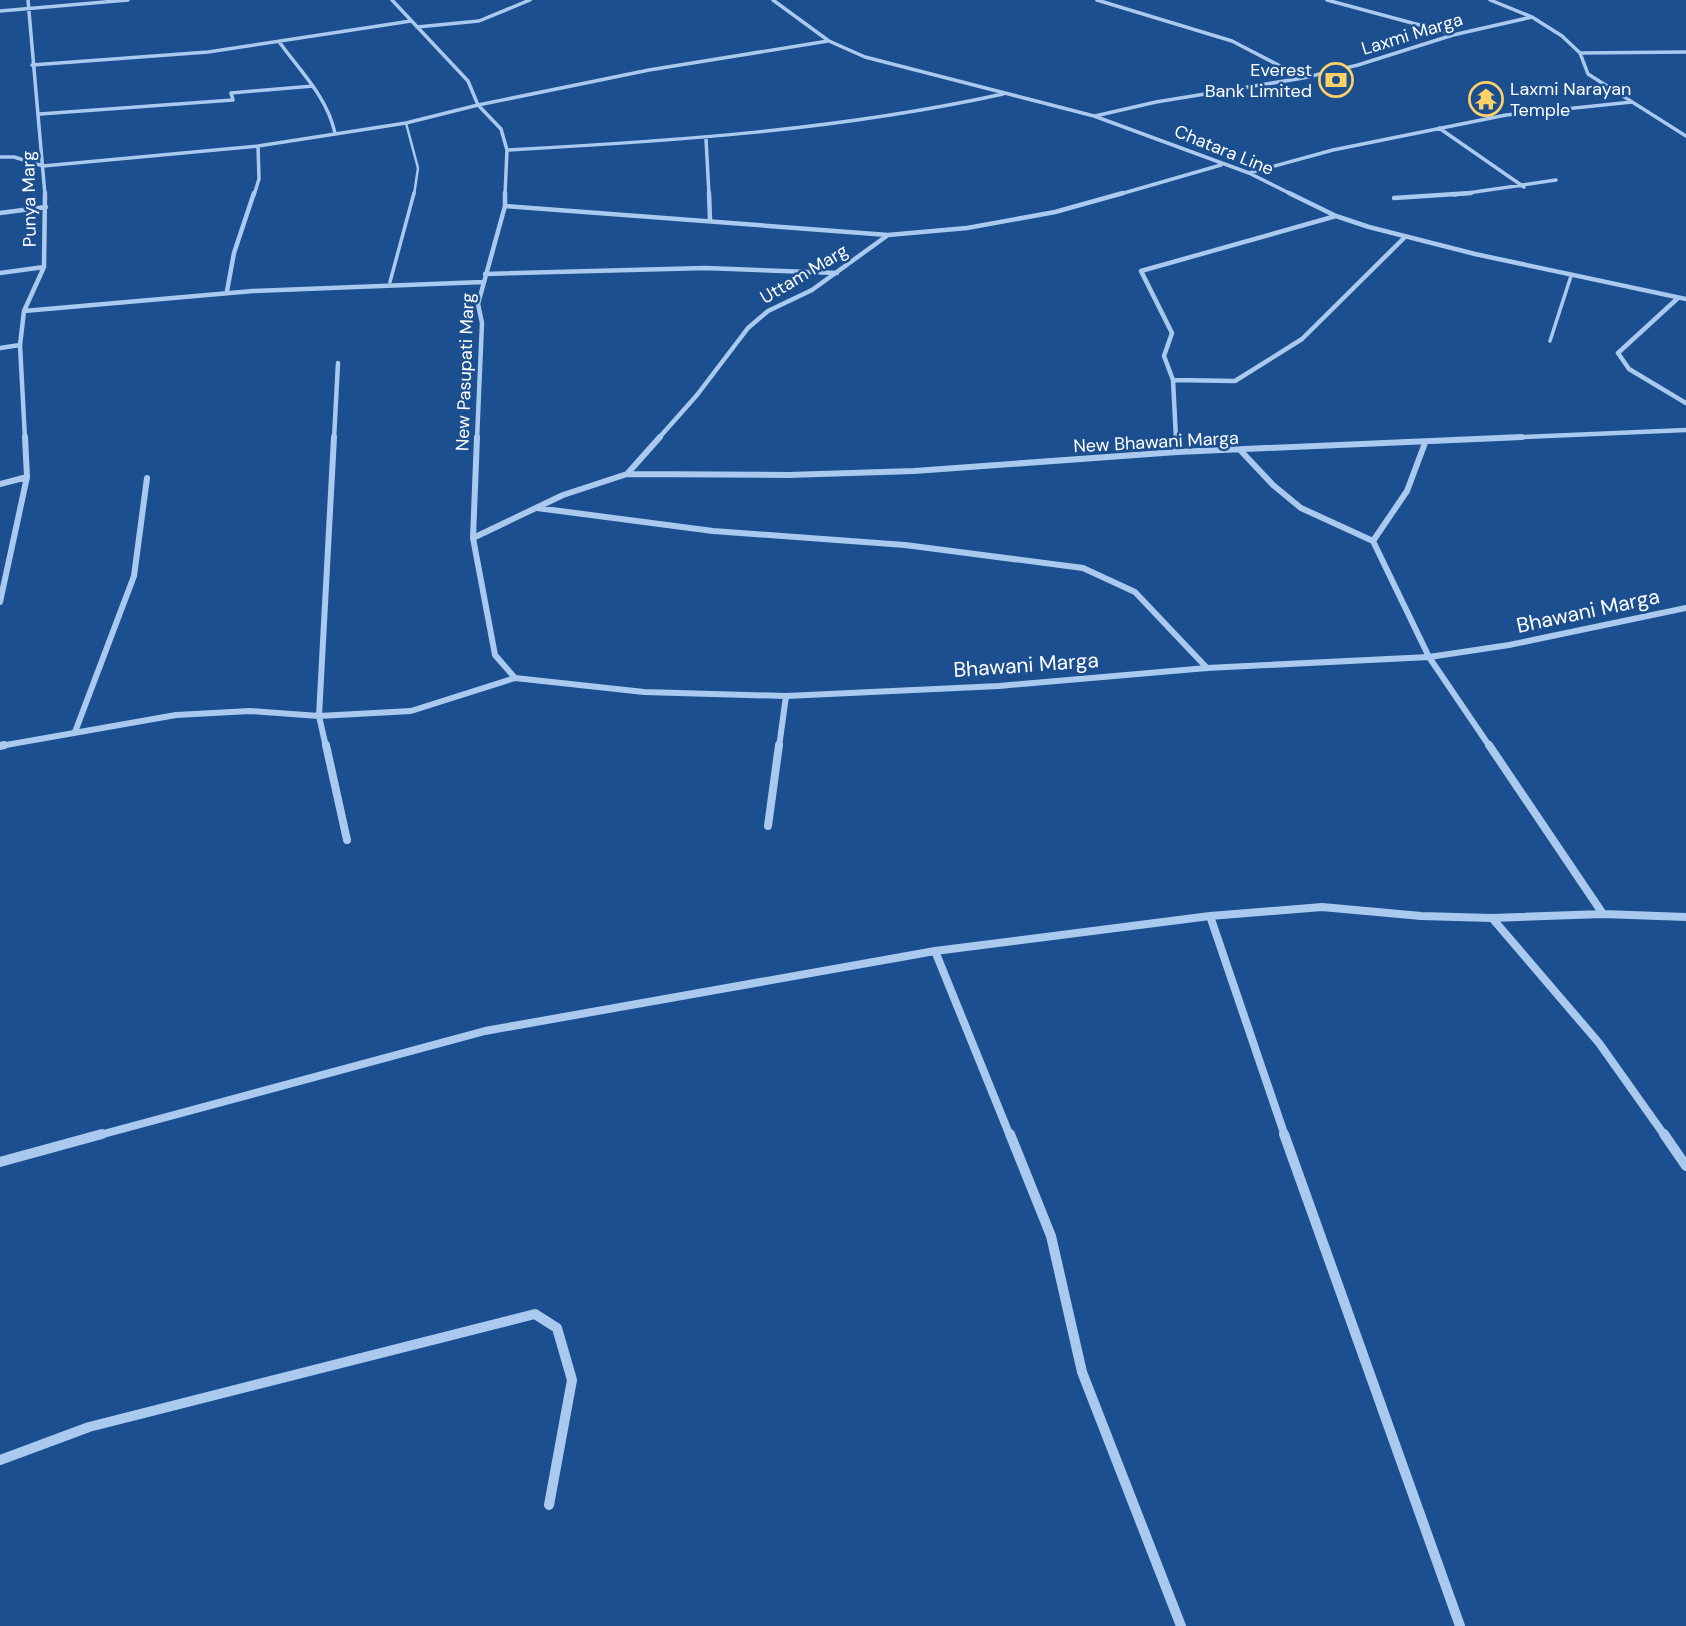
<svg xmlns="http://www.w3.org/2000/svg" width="1686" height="1626" viewBox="0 0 1686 1626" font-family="'DM Sans',sans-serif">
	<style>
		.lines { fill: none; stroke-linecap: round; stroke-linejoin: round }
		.service-far1 { stroke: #a9c9ee; stroke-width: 2.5 }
		.service { stroke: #a9c9ee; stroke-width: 3.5 }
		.minor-far4 { stroke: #a9c9ee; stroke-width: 3.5 }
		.minor-far3 { stroke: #a9c9ee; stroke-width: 4.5 }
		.minor-far2 { stroke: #a9c9ee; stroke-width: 6 }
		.minor-far1 { stroke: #a9c9ee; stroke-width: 8 }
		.minor { stroke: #a9c9ee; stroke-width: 10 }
		.labels { text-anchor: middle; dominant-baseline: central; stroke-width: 5; stroke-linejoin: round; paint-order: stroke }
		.far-street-label { font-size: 18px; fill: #fff; stroke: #1b4f8f }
		.far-poi-label { font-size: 18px; fill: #fff; stroke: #1b4f8f; text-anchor: end }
		.street-label { font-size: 21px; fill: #fff; stroke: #1b4f8f }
	</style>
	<rect width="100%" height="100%" fill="#1b4f8f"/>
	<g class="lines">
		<path class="service-far1" d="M 406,123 L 418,168 L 414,195"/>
		<path class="service" d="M 390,282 L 414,193
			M 1550,341 L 1571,276"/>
		<path class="minor-far4" d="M 28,0 L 45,195
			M 392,0 L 468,81 L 478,105 L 501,129 L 507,150 L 505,195
			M 773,0 L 829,41 L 865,57 L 1094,116 L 1249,173 L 1293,195
			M 1097,0 L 1232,41 L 1303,78
			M 1327,0 L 1453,34
			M 1490,0 L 1532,17 L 1562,36 L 1580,53 L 1588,74 L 1686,136
			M 0,11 L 128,0
			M 417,27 L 479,21 L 530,0
			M 280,43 C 301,72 327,97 335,133
			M 1580,53 L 1686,52
			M 32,65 L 208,52 L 411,21
			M 40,114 L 233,100 L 231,93 L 313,86
			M 1095,116 L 1156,102 L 1303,78 L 1358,65 L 1453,35 L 1532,17
			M 1439,128 L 1524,187
			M 706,139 L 709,195
			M 507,150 C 674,141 839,130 1003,94
			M 0,157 L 14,157 L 43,166 L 258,146 L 406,123 L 478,105 L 649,70 L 828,41
			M 1249,173 L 1333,150 L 1506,115 L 1632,102
			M 254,195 L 259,179 L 258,146
			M 1117,195 L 1221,165
			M 1454,195 L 1556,180"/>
		<path class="minor-far3" d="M 709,193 L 710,220
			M 1289,193 L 1336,216 L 1369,227 L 1475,254 L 1686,299
			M 1394,198 L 1471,193
			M 505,206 L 888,235
			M 0,213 L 46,207
			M 0,273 L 44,267
			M 485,274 L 705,268 L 837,273
			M 227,291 L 234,253 L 254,193
			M 1678,298 L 1618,353 L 1629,369 L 1686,403
			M 24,311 L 253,291 L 483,282
			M 0,348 L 20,345
			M 1173,380 L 1235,381 L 1302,339 L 1405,237
			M 25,439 L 20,345 L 24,311 L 44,267 L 45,193
			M 334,439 L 338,363
			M 477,439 L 482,323 L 478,304 L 505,206 L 505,193
			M 658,439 L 697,395 L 748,328 L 768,311 L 812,290 L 888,235 L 967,228 L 1055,212 L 1123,193
			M 1176,439 L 1173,380 L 1164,356 L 1172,333 L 1141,271 L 1336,216
			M 1481,439 L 1686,430"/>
		<path class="minor-far2" d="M 477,437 L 473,538 L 495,655 L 515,678 L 644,692 L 786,696 L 999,686 L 1207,668 L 1429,657 L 1509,645 L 1686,608
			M 1176,437 L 1177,452
			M 1425,443 L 1407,491 L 1373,541 L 1429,657 L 1490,747
			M 1241,451 L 1273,485 L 1301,508 L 1373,541
			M 627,474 L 788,475 L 914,471 L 1177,452 L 1522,437
			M 0,484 L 27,477
			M 537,508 L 713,531 L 905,545 L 1083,568 L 1135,592 L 1207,668
			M 473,538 L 563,495 L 627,474 L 660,437
			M 0,602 L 27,477 L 25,437
			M 75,732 L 134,576 L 147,478
			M 0,746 L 176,715 L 250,711 L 319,716 L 411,711 L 515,678
			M 326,747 L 319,716 L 334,437
			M 779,747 L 786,696"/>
		<path class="minor-far1" d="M 326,745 L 347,840
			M 1489,745 L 1603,914
			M 0,746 L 4,745
			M 768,826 L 779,745
			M 1210,916 L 1285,1136
			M 1492,918 L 1599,1043 L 1665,1136
			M 935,951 L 1010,1136
			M 96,1136 L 485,1031 L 935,951 L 1210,916 L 1322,907 L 1421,916 L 1492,918 L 1603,914 L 1686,917"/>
		<path class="minor" d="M 1010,1134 L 1051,1236 L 1082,1372 L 1181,1626
			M 1284,1134 L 1460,1626
			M 1664,1134 L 1686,1166
			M 0,1162 L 102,1134
			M 0,1460 L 89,1427 L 535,1314 L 557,1328 L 572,1380 L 549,1505"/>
	</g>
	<defs>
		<g id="bank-ring" transform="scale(1.75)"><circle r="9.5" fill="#1b4f8f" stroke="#ffd166" stroke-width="1.5"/><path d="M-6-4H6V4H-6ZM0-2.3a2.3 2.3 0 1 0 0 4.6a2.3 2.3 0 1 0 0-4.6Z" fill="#ffd166"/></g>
		<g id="temple-ring" transform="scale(1.75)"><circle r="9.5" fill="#1b4f8f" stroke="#ffd166" stroke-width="1.5"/><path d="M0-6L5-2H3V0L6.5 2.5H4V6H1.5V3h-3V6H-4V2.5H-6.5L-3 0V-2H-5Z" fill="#ffd166"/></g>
	</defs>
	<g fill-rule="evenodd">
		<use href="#bank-ring" x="1336" y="80"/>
		<use href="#temple-ring" x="1486" y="99"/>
	</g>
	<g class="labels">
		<g class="far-street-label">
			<text transform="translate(1412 34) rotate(-17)">Laxmi Marga</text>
			<text transform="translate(1224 150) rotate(22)">Chatara Line</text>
			<text transform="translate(29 199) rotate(-91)">Punya Marg</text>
			<text transform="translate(804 274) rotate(-31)">Uttam Marg</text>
			<text transform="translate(465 372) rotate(-88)">New Pasupati Marg</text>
			<text transform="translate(1156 442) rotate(-3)">New Bhawani Marga</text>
		</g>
		<g class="far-poi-label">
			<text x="1312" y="70">Everest<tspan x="1312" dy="21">Bank Limited</tspan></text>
			<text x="1510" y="89" text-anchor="start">Laxmi Narayan<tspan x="1510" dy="21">Temple</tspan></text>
		</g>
		<g class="street-label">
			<text transform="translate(1588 611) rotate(-12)">Bhawani Marga</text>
			<text transform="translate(1026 665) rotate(-4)">Bhawani Marga</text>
		</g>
	</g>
</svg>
